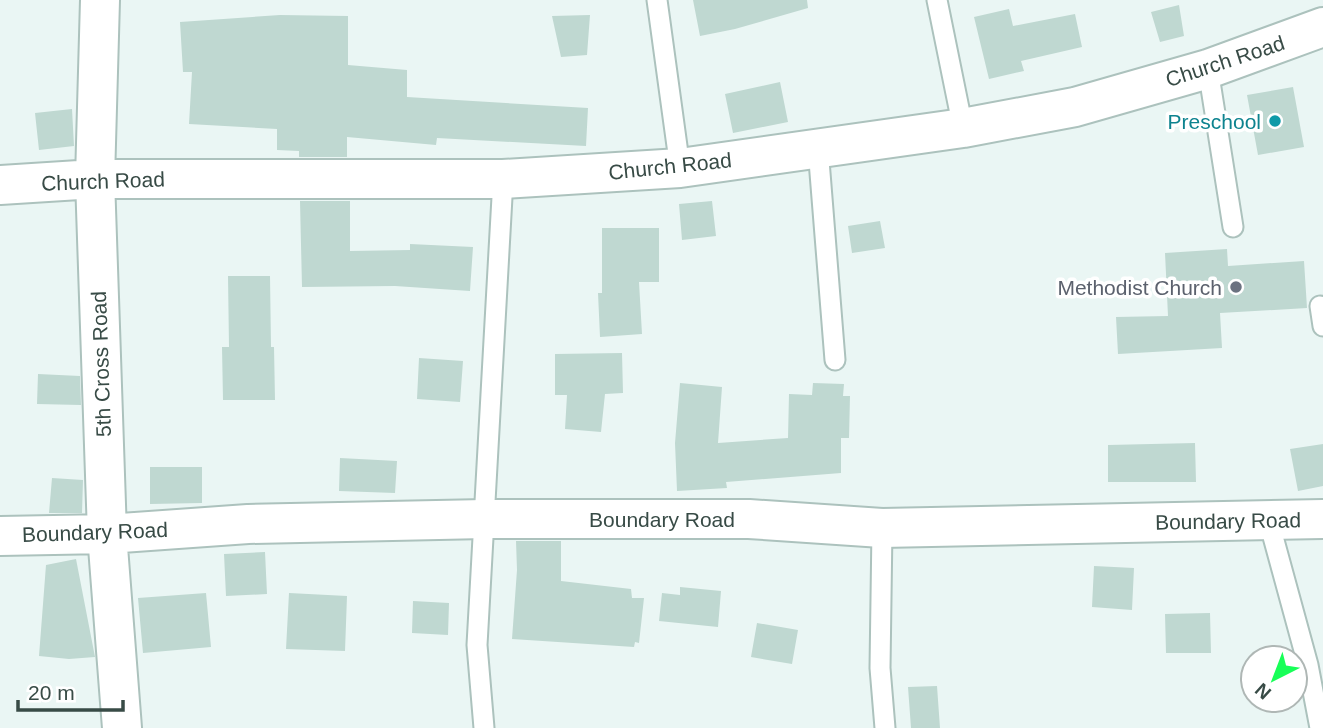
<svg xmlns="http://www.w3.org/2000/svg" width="1323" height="728" viewBox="0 0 1323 728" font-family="Arial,sans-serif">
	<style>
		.building { fill: #bfd8d1 }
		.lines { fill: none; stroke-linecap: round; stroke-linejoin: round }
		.service-casing { stroke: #acc2bd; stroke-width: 23 }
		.minor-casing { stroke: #acc2bd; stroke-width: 42 }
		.service { stroke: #fff; stroke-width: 19 }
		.minor { stroke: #fff; stroke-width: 38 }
		.culture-dot { fill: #0f9aa8; stroke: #fff; stroke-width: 2.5 }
		.worship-dot { fill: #6b7280; stroke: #fff; stroke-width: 2.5 }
		.labels { text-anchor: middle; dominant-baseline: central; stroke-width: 7; stroke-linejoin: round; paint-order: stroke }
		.street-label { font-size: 21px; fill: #384b46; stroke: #fff }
		.culture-label { font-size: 21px; fill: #0d838f; stroke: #fff; text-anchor: end }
		.worship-label { font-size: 21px; fill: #5b616d; stroke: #fff; text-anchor: end }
	</style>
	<rect width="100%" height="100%" fill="#eaf6f4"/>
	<path class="building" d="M 693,0 L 807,0 L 808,8 L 735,29 L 700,36 Z
		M 1179,5 L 1184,36 L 1160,42 L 1151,12 Z
		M 1009,9 L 1013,26 L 1075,14 L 1082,47 L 1021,61 L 1024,71 L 989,79 L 974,17 Z
		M 280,15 L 348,16 L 348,65 L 407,70 L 407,97 L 588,108 L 586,146 L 437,138 L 436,145 L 347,137 L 347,157 L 299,157 L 299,151 L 277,150 L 277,129 L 189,124 L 192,72 L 183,72 L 180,22 Z
		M 590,15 L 587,55 L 561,57 L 552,16 Z
		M 780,82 L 788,122 L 733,133 L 725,94 Z
		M 1293,87 L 1304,147 L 1258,155 L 1247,95 Z
		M 72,109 L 74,146 L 39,150 L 35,113 Z
		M 300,201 L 350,201 L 350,251 L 410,250 L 410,244 L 473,247 L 470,291 L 395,286 L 302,287 Z
		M 712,201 L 716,236 L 682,240 L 679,204 Z
		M 880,221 L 885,248 L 852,253 L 848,226 Z
		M 602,228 L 659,228 L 659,282 L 639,282 L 642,334 L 600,337 L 598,293 L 602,293 Z
		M 1227,249 L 1228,266 L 1304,261 L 1307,308 L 1220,313 L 1222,348 L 1118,354 L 1116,317 L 1168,316 L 1165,253 Z
		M 228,276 L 270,276 L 271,347 L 274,347 L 275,400 L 223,400 L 222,347 L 229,347 Z
		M 622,353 L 623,393 L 605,394 L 601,432 L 565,429 L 567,395 L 555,395 L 555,354 Z
		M 419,358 L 463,361 L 460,402 L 417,399 Z
		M 38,374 L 80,376 L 81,405 L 37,404 Z
		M 680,383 L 722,387 L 718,443 L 788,438 L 789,394 L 812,395 L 813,383 L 844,384 L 843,396 L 850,396 L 849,438 L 841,438 L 841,473 L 726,482 L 727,488 L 677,491 L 675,443 Z
		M 1195,443 L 1196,482 L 1108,482 L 1108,445 Z
		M 1323,444 L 1323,486 L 1298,491 L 1290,449 Z
		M 340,458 L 397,461 L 395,493 L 339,491 Z
		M 150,467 L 202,467 L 202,503 L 150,504 Z
		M 52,478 L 83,480 L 82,513 L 49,513 Z
		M 516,541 L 561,541 L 561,581 L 631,589 L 632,598 L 644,598 L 639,643 L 635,642 L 634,647 L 512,639 L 517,570 Z
		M 265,552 L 267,594 L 226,596 L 224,554 Z
		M 76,559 L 95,657 L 69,659 L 39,656 L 46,565 Z
		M 1094,566 L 1134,568 L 1132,610 L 1092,607 Z
		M 680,587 L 721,591 L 718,627 L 659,621 L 662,593 L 680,595 Z
		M 206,593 L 211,647 L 143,653 L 138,598 Z
		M 289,593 L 347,596 L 345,651 L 286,649 Z
		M 413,601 L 449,603 L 448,635 L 412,633 Z
		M 1210,613 L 1211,653 L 1166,653 L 1165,614 Z
		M 757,623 L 798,630 L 792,664 L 751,657 Z
		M 937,686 L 940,728 L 911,728 L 908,687 Z"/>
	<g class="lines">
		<g class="service-casing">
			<path id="service" d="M 657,0 L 680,168
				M 937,0 L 963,128
				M 1208,69 L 1233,227
				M 818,148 L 835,360
				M 1320,306 L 1323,326
				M 1269,522 L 1308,665 L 1320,728
				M 882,528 L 880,668 L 885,728
				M 484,728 L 477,645 L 503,179"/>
		</g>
		<g class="minor-casing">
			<path id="minor" d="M 100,0 L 95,179 L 107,534 L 122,728
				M 0,185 L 95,179 L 503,179 L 680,168 L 963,128 L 1075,107 L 1208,69 L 1323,27
				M 0,536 L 107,534 L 248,524 L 485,519 L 749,519 L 882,528 L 1323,519"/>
		</g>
		<use href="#service" class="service"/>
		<use href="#minor" class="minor"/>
	</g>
	<circle class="culture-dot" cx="1275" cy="121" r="7"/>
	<circle class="worship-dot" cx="1236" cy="287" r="7"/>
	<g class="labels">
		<g class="street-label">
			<text transform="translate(1225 61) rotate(-18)">Church Road</text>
			<text transform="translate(670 166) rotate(-6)">Church Road</text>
			<text transform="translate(103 181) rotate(-2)">Church Road</text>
			<text transform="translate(101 364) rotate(-92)">5th Cross Road</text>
			<text x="662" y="519">Boundary Road</text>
			<text transform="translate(1228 521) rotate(-1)">Boundary Road</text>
			<text transform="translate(95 532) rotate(-2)">Boundary Road</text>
		</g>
		<g class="culture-label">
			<text x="1261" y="121">Preschool</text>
		</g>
		<g class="worship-label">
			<text x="1222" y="287">Methodist Church</text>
		</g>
	</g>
	<g transform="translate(1274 679) rotate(222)"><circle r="33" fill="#ffffff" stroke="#afb7b5" stroke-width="2"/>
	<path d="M0-5L12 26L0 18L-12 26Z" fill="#18ff58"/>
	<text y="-10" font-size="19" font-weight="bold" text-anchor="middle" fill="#384b46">N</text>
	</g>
	<path d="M18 700v10h105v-10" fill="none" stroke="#384b46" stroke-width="3.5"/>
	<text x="28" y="700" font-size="21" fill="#384b46" stroke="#ffffff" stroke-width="5" paint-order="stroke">20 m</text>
</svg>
